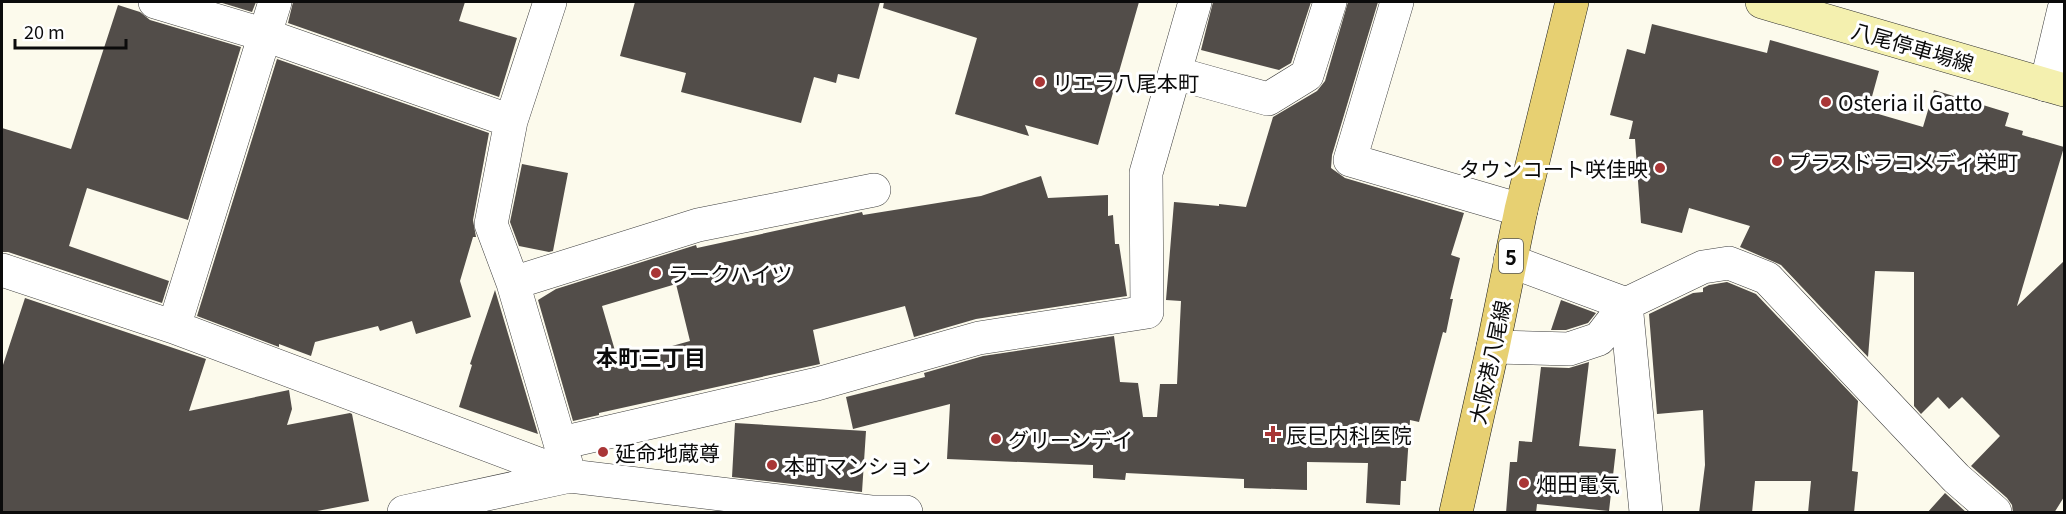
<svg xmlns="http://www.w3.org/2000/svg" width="2066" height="514" viewBox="0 0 2066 514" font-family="Georgia,'Noto Sans JP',serif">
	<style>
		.building { fill: #524d49; fill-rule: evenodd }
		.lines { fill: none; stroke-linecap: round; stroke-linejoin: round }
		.minor-casing { stroke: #3e3e3e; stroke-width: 34 }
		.secondary-casing { stroke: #2d2d2d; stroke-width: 34 }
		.primary-casing { stroke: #1c1c1c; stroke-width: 34 }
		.minor { stroke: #fff; stroke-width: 33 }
		.secondary { stroke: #f4f0af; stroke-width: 33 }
		.primary { stroke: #e7d072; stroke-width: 33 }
		.poi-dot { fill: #a93636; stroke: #fff; stroke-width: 2 }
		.labels { text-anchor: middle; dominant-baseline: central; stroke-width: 6; stroke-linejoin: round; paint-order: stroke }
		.shield { fill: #fff; stroke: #545454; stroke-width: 1.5 }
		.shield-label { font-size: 20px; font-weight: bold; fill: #0b0b0b }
		.street-label { font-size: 21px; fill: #0b0b0b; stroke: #fff }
		.poi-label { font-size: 21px; fill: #0b0b0b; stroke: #fff; text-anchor: start }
		.neighbourhood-label { font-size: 22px; font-weight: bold; fill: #0b0b0b; stroke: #fff }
	</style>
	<rect width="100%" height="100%" fill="#fcfaec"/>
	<path class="building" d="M 219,2 L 256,2 L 252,12 Z
		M 293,2 L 465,2 L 459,21 L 517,38 L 499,97 L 288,23 Z
		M 635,2 L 880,2 L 859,79 L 838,74 L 836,83 L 814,77 L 801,123 L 681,92 L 686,73 L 620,56 Z
		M 884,2 L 1139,2 L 1098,145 L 1025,125 L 1029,136 L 955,114 L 977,38 L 883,8 Z
		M 1213,2 L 1311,2 L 1291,63 L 1279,70 L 1201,50 Z
		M 1348,2 L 1378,2 L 1332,155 L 1331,168 L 1345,178 L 1464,213 L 1451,255 L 1460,258 L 1450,299 L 1453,299 L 1446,333 L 1443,332 L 1419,422 L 1410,420 L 1406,481 L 1401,481 L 1400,505 L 1366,503 L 1368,463 L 1307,462 L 1307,490 L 1244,488 L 1244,479 L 1126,473 L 1125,480 L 1093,478 L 1093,465 L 947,459 L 950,404 L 853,429 L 846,397 L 925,377 L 924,373 L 983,356 L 1114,336 L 1120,382 L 1138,383 L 1143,417 L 1157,417 L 1160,384 L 1177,384 L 1181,301 L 1166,300 L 1174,202 L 1219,206 L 1219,204 L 1246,207 L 1273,117 L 1317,91 L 1325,81 Z
		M 118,5 L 140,12 L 150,20 L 241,47 L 188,220 L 87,188 L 69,246 L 169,281 L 162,303 L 8,252 L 2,252 L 2,128 L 71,149 Z
		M 1652,24 L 1767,53 L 1770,40 L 1879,71 L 1868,111 L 1923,127 L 1934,90 L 2009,113 L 2005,126 L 2023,131 L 2022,135 L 2064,147 L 2017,306 L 2064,261 L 2064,497 L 2054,513 L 2013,513 L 2012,505 L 2007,498 L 1971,466 L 2000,436 L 1962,397 L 1949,409 L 1938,397 L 1921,414 L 1914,406 L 1914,272 L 1875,271 L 1868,357 L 1781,265 L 1740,247 L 1750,226 L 1689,208 L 1682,233 L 1641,223 L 1635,139 L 1629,139 L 1633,121 L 1610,115 L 1627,49 L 1645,54 Z
		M 277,59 L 489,133 L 473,220 L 476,237 L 473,237 L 460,281 L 471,317 L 416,334 L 412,321 L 380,331 L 378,326 L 315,342 L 311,356 L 279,344 L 279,347 L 197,316 Z
		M 522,164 L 568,173 L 553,251 L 549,252 L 519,246 L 510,222 Z
		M 1041,176 L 1048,198 L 1108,195 L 1108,216 L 1113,215 L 1115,244 L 1119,244 L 1127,296 L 976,319 L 914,337 L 905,306 L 813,330 L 820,364 L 599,413 L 599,415 L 573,421 L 538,300 L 556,289 L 696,245 L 697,248 L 862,212 L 863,215 L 981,196 ZM 676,284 L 690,341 L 618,361 L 602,306 Z
		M 1727,282 L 1756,294 L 1858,401 L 1852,471 L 1858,472 L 1854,513 L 1808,513 L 1811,481 L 1755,481 L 1752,513 L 1699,513 L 1705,465 L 1703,410 L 1657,414 L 1649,314 L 1693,293 L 1703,292 L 1703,288 L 1709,285 Z
		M 495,290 L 538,434 L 459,407 L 472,365 L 470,364 Z
		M 25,298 L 206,359 L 189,411 L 289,390 L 292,409 L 287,425 L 350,413 L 352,414 L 369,501 L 307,513 L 2,513 L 2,368 Z
		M 1561,300 L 1596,313 L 1588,323 L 1566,330 L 1551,330 Z
		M 1589,362 L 1579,446 L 1616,449 L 1609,511 L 1537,504 L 1536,513 L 1506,513 L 1510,462 L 1517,462 L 1519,441 L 1532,442 L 1541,367 L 1569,368 Z
		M 735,423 L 866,431 L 862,492 L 732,477 Z
		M 1945,493 L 1967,513 L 1927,513 Z"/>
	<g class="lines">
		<g class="minor-casing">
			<path id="minor" d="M 155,2 L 265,35 L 511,121
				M 550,2 L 511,121 L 491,224 L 513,283 L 566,463
				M 1397,2 L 1350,160 L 1521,210
				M 1175,73 L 1268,99 L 1307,75 L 1330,2
				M 2046,85 L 2064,9
				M 2,270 L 174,327 L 570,476 L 871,512 L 906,512
				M 513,283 L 698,225 L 874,190
				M 174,327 L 275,2
				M 1493,347 L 1569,349 L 1599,339 L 1626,304 L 1510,261
				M 561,443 L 817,384 L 979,338 L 1147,312 L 1146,173 L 1195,2
				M 404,512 L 570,476
				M 1646,512 L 1626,304 L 1703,267 L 1729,263 L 1767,278 L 1956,478 L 1995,512"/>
		</g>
		<g class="secondary-casing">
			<path id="secondary" d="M 1762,2 L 2064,90"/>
		</g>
		<g class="primary-casing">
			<path id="primary" d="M 1456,512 L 1493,347 L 1521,210 L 1572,2"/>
		</g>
		<use href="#minor" class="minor"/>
		<use href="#secondary" class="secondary"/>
		<use href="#primary" class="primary"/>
	</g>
	<g class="poi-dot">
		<circle cx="1040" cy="82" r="6"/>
		<circle cx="1826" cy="102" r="6"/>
		<circle cx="1777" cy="161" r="6"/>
		<circle cx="1660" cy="168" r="6"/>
		<circle cx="656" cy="273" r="6"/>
		<path d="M1270 425h6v6h6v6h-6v6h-6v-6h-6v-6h6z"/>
		<circle cx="996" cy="439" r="6"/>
		<circle cx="603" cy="452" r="6"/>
		<circle cx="772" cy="465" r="6"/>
		<circle cx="1524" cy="483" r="6"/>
	</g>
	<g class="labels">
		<rect class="shield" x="1499" y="239" width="24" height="34" rx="4.5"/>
		<g class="shield-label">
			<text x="1511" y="256">5</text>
		</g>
		<g class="street-label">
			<text transform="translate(1913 46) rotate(16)">八尾停車場線</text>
			<text transform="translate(1489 362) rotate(-78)">大阪港八尾線</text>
		</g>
		<g class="poi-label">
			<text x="1052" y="82">リエラ八尾本町</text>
			<text x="1838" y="102">Osteria il Gatto</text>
			<text x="1789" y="161">プラスドラコメディ栄町</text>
			<text x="1648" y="168" text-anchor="end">タウンコート咲佳映</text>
			<text x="668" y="273">ラークハイツ</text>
			<text x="1286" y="434">辰巳内科医院</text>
			<text x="1008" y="439">グリーンデイ</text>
			<text x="615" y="452">延命地蔵尊</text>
			<text x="784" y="465">本町マンション</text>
			<text x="1536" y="483">畑田電気</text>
		</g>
		<g class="neighbourhood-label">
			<text x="651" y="356">本町三丁目</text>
		</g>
	</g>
	<rect width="2066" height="514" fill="none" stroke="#0b0b0b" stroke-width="6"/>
	<path d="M15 39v9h111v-9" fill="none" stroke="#0b0b0b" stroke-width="3"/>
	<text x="24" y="39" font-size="18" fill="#0b0b0b" stroke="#ffffff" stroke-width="4.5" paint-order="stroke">20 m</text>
</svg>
